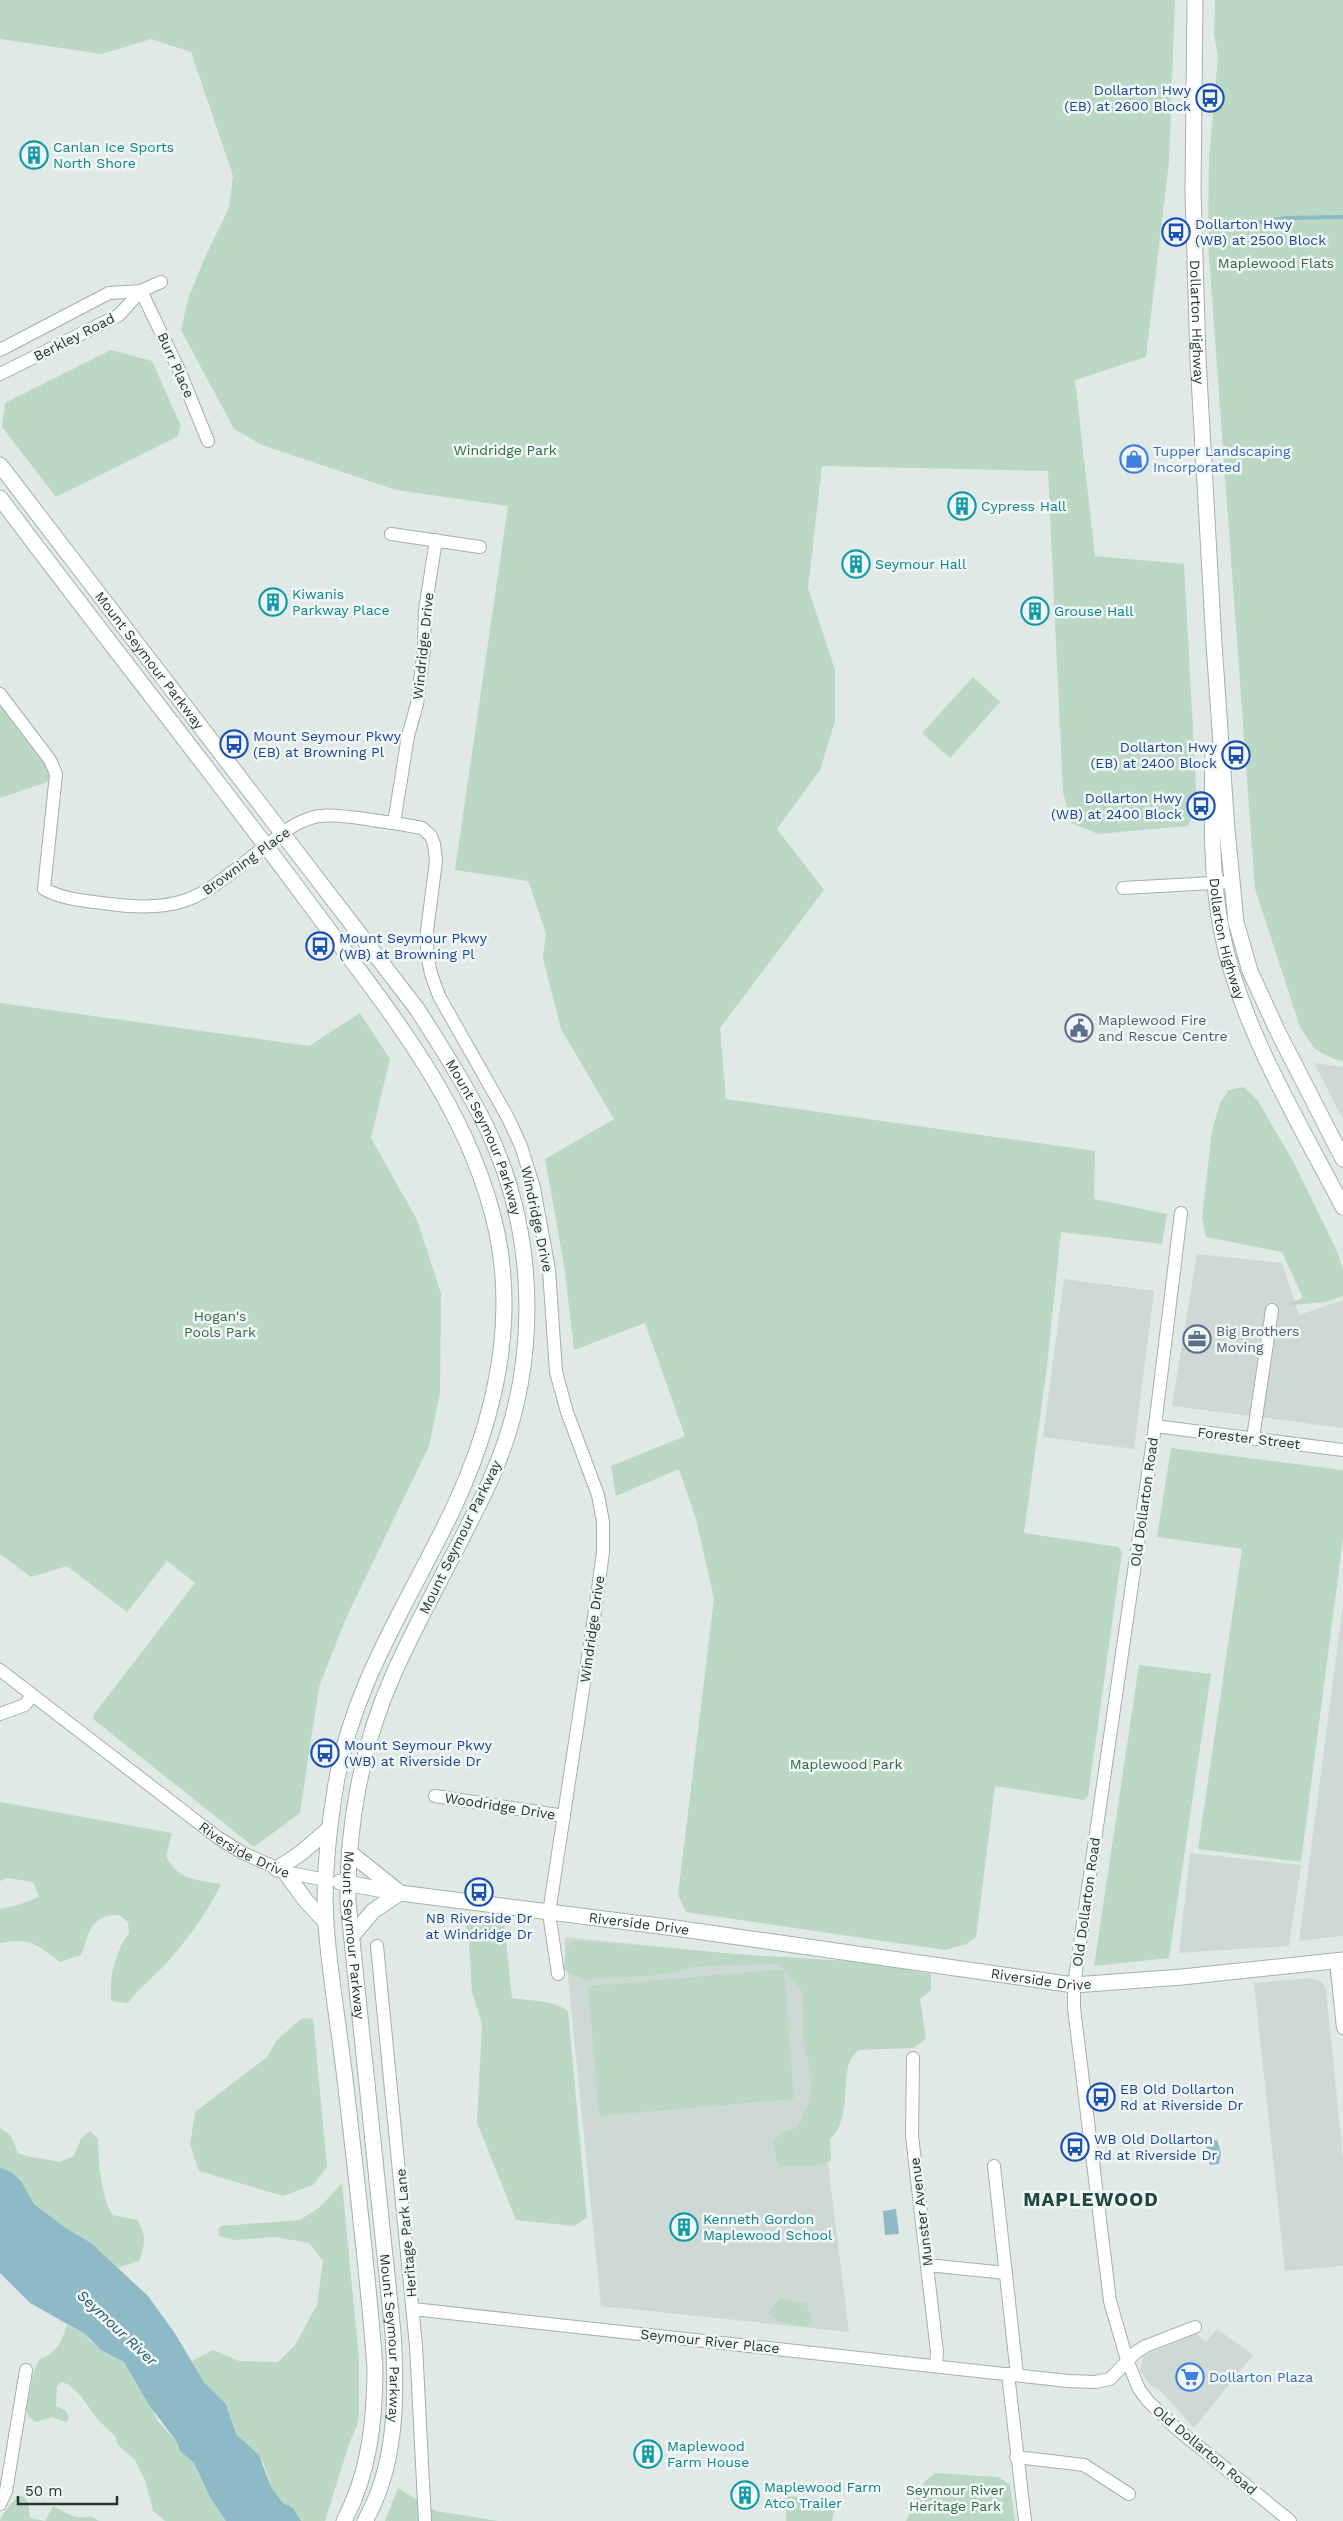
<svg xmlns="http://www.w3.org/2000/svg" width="1343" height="2521" viewBox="0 0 1343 2521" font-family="'Work Sans',sans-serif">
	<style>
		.built { fill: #ced9d5 }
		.green { fill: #bbd8c5 }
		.water { fill: #8ebac8 }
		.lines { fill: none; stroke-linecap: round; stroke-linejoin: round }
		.stream { stroke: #8ebac8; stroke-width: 4 }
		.street-casing { stroke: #a4b0ad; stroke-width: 14 }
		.secondary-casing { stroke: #a1b3ae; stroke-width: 17 }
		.street { stroke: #fff; stroke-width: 12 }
		.secondary { stroke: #fff; stroke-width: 15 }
		.labels { text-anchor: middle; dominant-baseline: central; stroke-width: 5; stroke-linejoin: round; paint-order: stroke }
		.transit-label { font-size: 14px; fill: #164399; stroke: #f0f6f3; text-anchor: start }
		.culture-label { font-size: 14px; fill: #0d838f; stroke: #f0f6f3; text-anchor: start }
		.park-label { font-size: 14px; fill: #32694c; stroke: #f0f6f3 }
		.street-label { font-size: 14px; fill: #233733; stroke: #f0f6f3 }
		.shop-label { font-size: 14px; fill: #366cbe; stroke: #f0f6f3; text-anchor: start }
		.service-label { font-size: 14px; fill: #4e5e75; stroke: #f0f6f3; text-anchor: start }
		.water-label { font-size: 15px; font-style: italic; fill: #245a6c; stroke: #f0f6f3 }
		.district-label { font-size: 19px; font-weight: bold; letter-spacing: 1px; fill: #214741; stroke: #f0f6f3 }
	</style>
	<rect width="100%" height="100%" fill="#e0e9e6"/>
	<path class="built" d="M 1314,1063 L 1343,1067 L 1343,1119 Z
		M 1197,1254 L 1282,1263 L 1299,1315 L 1343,1300 L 1343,1428 L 1172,1406 Z
		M 1064,1279 L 1154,1291 L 1134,1449 L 1043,1437 Z
		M 1343,1604 L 1343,1936 L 1299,1941 Z
		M 1190,1853 L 1301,1865 L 1289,1946 L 1179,1953 Z
		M 564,1937 L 803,1961 L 849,2332 L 601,2306 Z
		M 1311,1978 L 1322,1982 L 1326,1989 L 1343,2159 L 1343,2266 L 1285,2271 L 1254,1983 Z
		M 1217,2329 L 1253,2355 L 1194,2428 L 1162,2392 L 1150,2385 L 1140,2370 L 1143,2356 L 1197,2334 L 1206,2342 Z"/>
	<path class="green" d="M 0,0 L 1175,0 L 1169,161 L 1146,357 L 1075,380 L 1095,556 L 1184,564 L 1197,805 L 1188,826 L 1098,834 L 1071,823 L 1063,792 L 1048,471 L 822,466 L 808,588 L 835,670 L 835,721 L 820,770 L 777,829 L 824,890 L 720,1028 L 726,1099 L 1095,1151 L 1094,1199 L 1167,1214 L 1162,1244 L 1061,1232 L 1046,1374 L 1024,1533 L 1118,1547 L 1122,1552 L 1088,1796 L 1084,1800 L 995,1786 L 976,1937 L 967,1944 L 945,1950 L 686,1912 L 678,1895 L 714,1599 L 696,1519 L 679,1469 L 616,1496 L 611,1466 L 685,1436 L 645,1323 L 574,1350 L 565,1271 L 545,1159 L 614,1119 L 561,1029 L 543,958 L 546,933 L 528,881 L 455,870 L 508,506 L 396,490 L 262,445 L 234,429 L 181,330 L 188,299 L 205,257 L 229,208 L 233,176 L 191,52 L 151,39 L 102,54 L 0,39 Z
		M 1215,0 L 1343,0 L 1343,1061 L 1334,1059 L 1315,1049 L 1300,1027 L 1255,889 L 1208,242 L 1209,160 L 1218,56 L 1214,35 Z
		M 111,350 L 152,361 L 181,426 L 177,437 L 56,497 L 2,427 L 5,403 Z
		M 973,677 L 1000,702 L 950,758 L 922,733 Z
		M 0,705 C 15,724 48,757 50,781 L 0,798 Z
		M 0,1003 L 309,1046 L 360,1013 L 390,1059 L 371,1138 L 417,1220 L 441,1293 L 440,1393 L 429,1446 L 346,1618 L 319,1687 L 300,1813 L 254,1847 L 93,1719 L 94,1714 L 195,1583 L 167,1561 L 127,1612 L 67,1566 L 31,1577 L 0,1554 Z
		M 1244,1087 L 1258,1101 L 1293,1161 L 1337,1251 L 1343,1269 L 1343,1296 L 1326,1302 L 1282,1306 L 1303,1298 L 1282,1252 L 1206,1237 L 1202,1218 L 1212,1131 L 1220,1103 L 1229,1090 Z
		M 1171,1448 L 1343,1470 L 1343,1539 L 1301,1862 L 1198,1849 L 1242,1549 L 1157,1537 Z
		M 1139,1665 L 1211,1674 L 1169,1958 L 1094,1966 Z
		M 0,1802 L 172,1833 L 166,1856 C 177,1880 197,1880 221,1884 C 208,1911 191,1935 171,1958 C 157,1975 142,1984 128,2003 L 111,2001 C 109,1977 115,1952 129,1933 L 128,1922 L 119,1915 C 90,1915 90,1932 81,1955 L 60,1962 C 35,1944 32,1938 0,1943 L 0,1909 L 18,1905 L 39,1897 L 33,1882 L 8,1878 L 0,1881 Z
		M 464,1918 L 504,1924 L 512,1998 C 529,2001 554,2000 568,2011 L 587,2218 L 574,2226 L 516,2220 L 477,2123 L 482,2024 L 472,1992 L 469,1941 Z
		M 573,1940 L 735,1954 L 866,1962 L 931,1974 L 931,1990 L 920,1999 L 926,2039 L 913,2048 L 858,2050 C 854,2055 849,2061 848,2067 C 843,2090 849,2122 830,2139 L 831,2161 L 817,2166 L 780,2166 L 776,2159 L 773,2142 L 781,2133 L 797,2127 L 808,2106 L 812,2078 L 803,2040 L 802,1991 L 784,1970 L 794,2099 L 599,2116 L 588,1986 L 783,1969 L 778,1964 L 693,1967 L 662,1975 L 583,1980 L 564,1970 L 566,1947 Z
		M 313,2018 L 327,2167 L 313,2185 L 283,2196 L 199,2171 L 190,2145 L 195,2112 L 267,2057 L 277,2040 L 301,2019 Z
		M 0,2128 L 11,2136 L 18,2153 C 32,2159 45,2158 59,2162 L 74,2156 L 81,2139 L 90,2131 L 98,2139 C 99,2165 100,2191 112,2215 L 137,2220 C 147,2234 145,2246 139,2261 L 117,2268 L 91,2243 L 66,2228 L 34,2204 L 21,2181 L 0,2167 Z
		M 342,2183 L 359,2360 L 359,2413 L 357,2426 L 349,2444 L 325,2521 L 301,2521 L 293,2508 L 283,2503 L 271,2487 L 263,2462 L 256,2452 L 236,2434 L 226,2404 L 204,2382 L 192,2361 L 213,2350 L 239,2361 L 278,2362 L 295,2345 L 317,2305 L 323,2261 L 309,2243 L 275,2237 L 234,2240 L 219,2236 L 218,2230 L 221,2226 L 300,2220 L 320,2207 Z
		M 780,2298 L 806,2303 L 812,2321 L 807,2327 L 779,2322 L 769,2313 Z
		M 67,2325 L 85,2334 L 90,2341 L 124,2362 L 154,2411 L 157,2420 L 177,2442 L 180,2451 L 194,2463 L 226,2521 L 165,2521 L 153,2511 L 145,2480 L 135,2460 L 118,2445 L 115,2436 L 99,2421 L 80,2395 L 69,2385 L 62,2382 L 57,2386 L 56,2406 L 66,2411 L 69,2418 L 66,2422 L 52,2417 L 36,2422 L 29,2417 L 26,2409 C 32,2392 29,2378 39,2360 C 58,2351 60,2345 67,2325 Z
		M 935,2473 L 998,2477 L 1010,2485 L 1015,2521 L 906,2521 L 923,2483 Z
		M 398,2488 L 436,2511 L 498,2521 L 385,2521 Z
		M 23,2496 L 28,2502 L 30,2518 L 45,2521 L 53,2506 C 66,2512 75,2521 90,2516 L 99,2521 L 0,2521 C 2,2513 12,2502 18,2497 Z
		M 786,2496 L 824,2498 L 834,2511 L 832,2521 L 786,2521 Z"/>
	<path class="water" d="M 1217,2140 L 1221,2153 L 1219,2164 L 1210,2165 L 1206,2153 L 1207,2141 Z
		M 0,2167 L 11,2172 L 21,2181 L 34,2204 L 66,2228 L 91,2243 L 148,2296 L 174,2332 L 204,2382 L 226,2404 L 236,2434 L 259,2455 L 271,2487 L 283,2503 L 293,2508 L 301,2521 L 226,2521 L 211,2499 L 194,2463 L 180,2451 L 177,2442 L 149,2405 L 124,2362 L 101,2350 L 85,2334 L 30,2303 L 0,2273 Z
		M 896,2209 L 899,2234 L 885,2235 L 883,2211 Z"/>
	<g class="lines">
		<path class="stream" d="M 1244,225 L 1285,218 L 1343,217"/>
		<g class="street-casing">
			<g id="street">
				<path d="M 141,291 L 179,370 L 208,441"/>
				<path d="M 0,350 L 109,293 L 141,291"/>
				<path d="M 0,374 L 119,315 L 141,291 L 161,282"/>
				<path d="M 391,534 L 480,547"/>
				<path d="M 436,540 L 425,610 L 424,649 L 417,704 L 408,736 L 394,823 L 422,828 L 431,836 L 434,844 L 436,861 L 427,931 L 427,953 L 431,974 L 439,996 L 507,1116 L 521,1146 L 534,1188 L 549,1270 L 556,1372 L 567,1412 L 598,1495 L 603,1522 L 603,1552 L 595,1611 L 549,1913 L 558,1974"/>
				<path d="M 0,694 L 50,760 L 56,774 L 44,889 C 64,900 87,901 110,904 C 191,915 206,891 266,846 C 280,835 294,823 311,818 C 332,811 371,821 394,823"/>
				<path d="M 1123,888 L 1231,882"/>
				<path d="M 1181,1213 L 1155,1426 L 1074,1985 L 1074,2008 L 1110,2301 L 1127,2360 L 1139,2389 L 1148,2401 L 1177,2429 L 1290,2521"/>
				<path d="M 1155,1426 L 1343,1450"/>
				<path d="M 1253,1438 L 1272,1310"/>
				<path id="s1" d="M 0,1670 L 217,1837 L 241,1852 L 285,1872 L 326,1880"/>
				<path d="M 0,1714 L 25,1705 L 32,1695"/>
				<path d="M 435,1796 L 564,1816"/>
				<path d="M 377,1946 L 416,2346 L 425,2521"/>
				<path d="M 1336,1961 L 1343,2028"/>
				<path d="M 913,2058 L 912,2136 L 937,2352 L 936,2365"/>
				<path d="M 994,2166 L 1017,2375"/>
				<path d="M 927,2265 L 1006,2273"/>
				<path d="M 413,2309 L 1068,2381 L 1095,2382 L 1110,2379 L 1136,2352 L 1146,2346 L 1195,2327"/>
				<path d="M 1008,2374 L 1025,2521"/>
				<path d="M 1016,2457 L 1084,2465 L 1129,2494"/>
				<path d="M 0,2504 L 6,2491 L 26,2370"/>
			</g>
		</g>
		<g class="secondary-casing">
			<g id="secondary">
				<path id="s2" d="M 1195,0 L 1193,192 L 1198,359 L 1214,644 L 1227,830 L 1236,922 L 1250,971 L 1277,1030 L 1343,1159"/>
				<path id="s3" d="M 0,465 L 417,1009 C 441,1046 465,1084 485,1124 C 539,1235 541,1368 490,1481 C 460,1546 423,1608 394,1673 C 362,1744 347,1825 348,1902 L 393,2333 C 397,2396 397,2465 365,2521"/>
				<path d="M 0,498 C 102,634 207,766 308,902 C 384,1005 470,1105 497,1233 C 516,1326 494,1420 455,1505 C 411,1599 351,1685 335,1790 C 328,1834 323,1880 326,1925 C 330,1976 339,2028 345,2079 C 356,2175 368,2272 375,2368 C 375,2421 369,2474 344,2521"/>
				<path id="s4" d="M 1213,751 C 1212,812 1210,873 1222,933 C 1241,1028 1299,1122 1343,1207"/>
				<path d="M 349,1852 L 399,1892"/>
				<path d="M 277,1869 L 301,1853 L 329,1829"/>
				<path d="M 285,1872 L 306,1901 L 326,1922"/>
				<path id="s5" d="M 340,1882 L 400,1893 L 675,1928 L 1074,1985 L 1182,1977 L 1343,1960"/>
				<path d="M 352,1936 L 373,1911 L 400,1893"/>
			</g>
		</g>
		<use href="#street" class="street"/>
		<use href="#secondary" class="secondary"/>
	</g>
	<defs>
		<g id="bus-ring" transform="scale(1.4375)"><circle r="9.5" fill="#f0f6f3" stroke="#1a4fb4" stroke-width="1.5"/><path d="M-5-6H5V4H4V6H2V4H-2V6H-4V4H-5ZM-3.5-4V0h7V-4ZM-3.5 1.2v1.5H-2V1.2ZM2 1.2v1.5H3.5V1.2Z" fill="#1a4fb4"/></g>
		<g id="building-ring" transform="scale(1.4375)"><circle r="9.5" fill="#f0f6f3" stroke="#0f9aa8" stroke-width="1.5"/><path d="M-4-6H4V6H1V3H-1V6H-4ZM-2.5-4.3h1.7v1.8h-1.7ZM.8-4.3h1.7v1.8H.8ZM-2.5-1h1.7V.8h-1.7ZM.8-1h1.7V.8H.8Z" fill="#0f9aa8"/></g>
		<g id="shop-ring" transform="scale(1.4375)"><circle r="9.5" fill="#f0f6f3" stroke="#3f7fe0" stroke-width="1.5"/><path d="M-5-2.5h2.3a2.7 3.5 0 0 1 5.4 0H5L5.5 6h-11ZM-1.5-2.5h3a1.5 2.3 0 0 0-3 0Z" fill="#3f7fe0"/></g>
		<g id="civic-ring" transform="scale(1.4375)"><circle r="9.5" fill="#f0f6f3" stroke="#5c6f8a" stroke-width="1.5"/><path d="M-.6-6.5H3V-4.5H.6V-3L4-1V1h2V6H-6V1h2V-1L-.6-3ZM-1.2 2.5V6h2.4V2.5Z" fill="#5c6f8a"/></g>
		<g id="office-ring" transform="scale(1.4375)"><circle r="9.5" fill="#f0f6f3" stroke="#5c6f8a" stroke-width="1.5"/><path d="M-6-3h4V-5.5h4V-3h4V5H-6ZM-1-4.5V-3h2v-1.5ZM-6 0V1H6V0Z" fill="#5c6f8a"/></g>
		<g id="supermarket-ring" transform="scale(1.4375)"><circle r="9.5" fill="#f0f6f3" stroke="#3f7fe0" stroke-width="1.5"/><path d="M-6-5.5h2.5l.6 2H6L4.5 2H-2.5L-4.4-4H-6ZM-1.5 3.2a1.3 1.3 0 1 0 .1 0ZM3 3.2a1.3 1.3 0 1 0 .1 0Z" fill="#3f7fe0"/></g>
	</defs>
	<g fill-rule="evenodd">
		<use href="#bus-ring" x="1210" y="98"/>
		<use href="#building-ring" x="34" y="155"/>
		<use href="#bus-ring" x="1176" y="232"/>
		<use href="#shop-ring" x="1134" y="459"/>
		<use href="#building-ring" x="962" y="506"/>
		<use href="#building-ring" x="856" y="564"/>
		<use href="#building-ring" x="273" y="602"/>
		<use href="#building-ring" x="1035" y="611"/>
		<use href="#bus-ring" x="234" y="744"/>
		<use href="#bus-ring" x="1236" y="755"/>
		<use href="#bus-ring" x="1201" y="806"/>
		<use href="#bus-ring" x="320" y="946"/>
		<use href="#civic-ring" x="1079" y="1028"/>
		<use href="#office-ring" x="1197" y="1339"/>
		<use href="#bus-ring" x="325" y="1753"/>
		<use href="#bus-ring" x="479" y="1892"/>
		<use href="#bus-ring" x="1101" y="2097"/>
		<use href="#bus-ring" x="1075" y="2147"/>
		<use href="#building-ring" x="684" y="2227"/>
		<use href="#supermarket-ring" x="1190" y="2377"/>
		<use href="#building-ring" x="648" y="2454"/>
		<use href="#building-ring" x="745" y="2495"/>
	</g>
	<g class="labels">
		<g class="transit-label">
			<text x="1191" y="90" text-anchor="end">Dollarton Hwy<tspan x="1191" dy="16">(EB) at 2600 Block</tspan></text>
			<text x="1195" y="224">Dollarton Hwy<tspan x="1195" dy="16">(WB) at 2500 Block</tspan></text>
			<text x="253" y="736">Mount Seymour Pkwy<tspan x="253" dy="16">(EB) at Browning Pl</tspan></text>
			<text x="1217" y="747" text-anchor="end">Dollarton Hwy<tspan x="1217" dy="16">(EB) at 2400 Block</tspan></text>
			<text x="1182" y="798" text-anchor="end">Dollarton Hwy<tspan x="1182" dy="16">(WB) at 2400 Block</tspan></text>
			<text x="339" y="938">Mount Seymour Pkwy<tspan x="339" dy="16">(WB) at Browning Pl</tspan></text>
			<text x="344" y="1745">Mount Seymour Pkwy<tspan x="344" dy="16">(WB) at Riverside Dr</tspan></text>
			<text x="479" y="1918" text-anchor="middle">NB Riverside Dr<tspan x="479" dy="16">at Windridge Dr</tspan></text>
			<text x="1120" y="2089">EB Old Dollarton<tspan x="1120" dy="16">Rd at Riverside Dr</tspan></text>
			<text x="1094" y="2139">WB Old Dollarton<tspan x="1094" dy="16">Rd at Riverside Dr</tspan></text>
		</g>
		<g class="culture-label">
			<text x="53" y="147">Canlan Ice Sports<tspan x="53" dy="16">North Shore</tspan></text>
			<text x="981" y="506">Cypress Hall</text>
			<text x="875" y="564">Seymour Hall</text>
			<text x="292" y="594">Kiwanis<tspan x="292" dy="16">Parkway Place</tspan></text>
			<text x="1054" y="611">Grouse Hall</text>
			<text x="703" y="2219">Kenneth Gordon<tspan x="703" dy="16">Maplewood School</tspan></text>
			<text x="667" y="2446">Maplewood<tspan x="667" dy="16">Farm House</tspan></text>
			<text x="764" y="2487">Maplewood Farm<tspan x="764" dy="16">Atco Trailer</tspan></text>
		</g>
		<g class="park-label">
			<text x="1276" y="263">Maplewood Flats</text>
			<text x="505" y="450">Windridge Park</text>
			<text x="220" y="1316">Hogan's<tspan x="220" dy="16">Pools Park</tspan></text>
			<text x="846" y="1764">Maplewood Park</text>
			<text x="955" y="2490">Seymour River<tspan x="955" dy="16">Heritage Park</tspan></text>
		</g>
		<g class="street-label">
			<text stroke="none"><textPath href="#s2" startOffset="322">Dollarton Highway</textPath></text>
			<text transform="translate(74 337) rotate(-27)">Berkley Road</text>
			<text transform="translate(176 365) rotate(66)">Burr Place</text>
			<text transform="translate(423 646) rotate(-84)">Windridge Drive</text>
			<text stroke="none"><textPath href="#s3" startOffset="246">Mount Seymour Parkway</textPath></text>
			<text transform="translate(246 861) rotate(-36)">Browning Place</text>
			<text stroke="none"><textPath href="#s4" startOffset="189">Dollarton Highway</textPath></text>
			<text stroke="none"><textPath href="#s3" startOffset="831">Mount Seymour Parkway</textPath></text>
			<text transform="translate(537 1219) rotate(78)">Windridge Drive</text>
			<text transform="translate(1249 1438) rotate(7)">Forester Street</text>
			<text transform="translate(1144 1502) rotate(-82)">Old Dollarton Road</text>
			<text transform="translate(460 1537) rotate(-64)">Mount Seymour Parkway</text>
			<text transform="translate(592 1629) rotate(-82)">Windridge Drive</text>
			<text transform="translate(500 1806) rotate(9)">Woodridge Drive</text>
			<text stroke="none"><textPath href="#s1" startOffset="304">Riverside Drive</textPath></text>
			<text transform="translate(1086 1902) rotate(-82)">Old Dollarton Road</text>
			<text stroke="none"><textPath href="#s5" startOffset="302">Riverside Drive</textPath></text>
			<text stroke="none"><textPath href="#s3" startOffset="1671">Mount Seymour Parkway</textPath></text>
			<text stroke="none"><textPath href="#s5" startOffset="708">Riverside Drive</textPath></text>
			<text transform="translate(921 2212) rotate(-97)">Munster Avenue</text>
			<text transform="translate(406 2233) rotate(-95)">Heritage Park Lane</text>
			<text stroke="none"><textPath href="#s3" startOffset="2076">Mount Seymour Parkway</textPath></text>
			<text transform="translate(710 2341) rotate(6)">Seymour River Place</text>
			<text transform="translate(1205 2450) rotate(40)">Old Dollarton Road</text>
		</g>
		<g class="shop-label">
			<text x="1153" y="451">Tupper Landscaping<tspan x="1153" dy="16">Incorporated</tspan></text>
			<text x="1209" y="2377">Dollarton Plaza</text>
		</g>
		<g class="service-label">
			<text x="1098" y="1020">Maplewood Fire<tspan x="1098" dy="16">and Rescue Centre</tspan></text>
			<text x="1216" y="1331">Big Brothers<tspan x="1216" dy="16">Moving</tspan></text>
		</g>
		<g class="water-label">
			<text transform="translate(117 2328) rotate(43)">Seymour River</text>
		</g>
		<g class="district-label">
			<text x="1091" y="2199">MAPLEWOOD</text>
		</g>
	</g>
	<path d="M18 2496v8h99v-8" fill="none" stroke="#233733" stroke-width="2.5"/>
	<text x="25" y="2496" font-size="15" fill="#233733" stroke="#f0f6f3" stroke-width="4" paint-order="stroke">50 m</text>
</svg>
